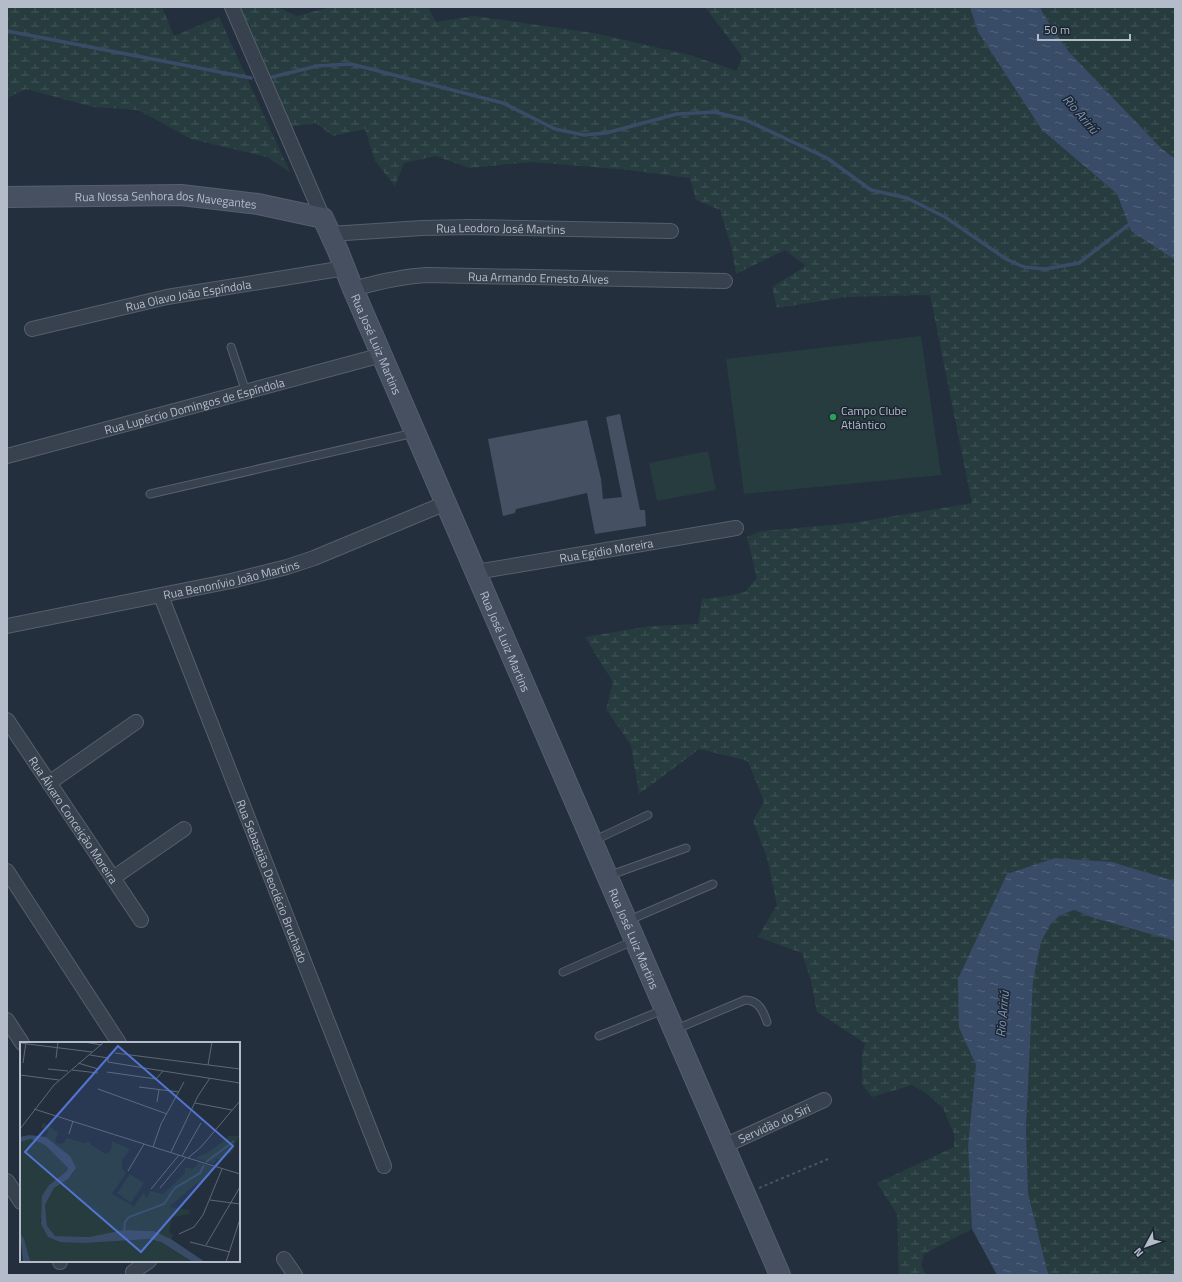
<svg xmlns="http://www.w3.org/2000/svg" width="1182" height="1282" viewBox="0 0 1182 1282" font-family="'Titillium Web',sans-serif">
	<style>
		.wetland { fill: url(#wetland-marsh) }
		.park { fill: #263c3f }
		.water { fill: url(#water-ripples) }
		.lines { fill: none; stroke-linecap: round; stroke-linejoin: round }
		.stream { stroke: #394c67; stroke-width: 3.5 }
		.building { fill: #455162 }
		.lane-casing { stroke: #565f6c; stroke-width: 9 }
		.street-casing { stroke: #565f6c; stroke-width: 16 }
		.secondary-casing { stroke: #565f6c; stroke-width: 22 }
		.path { stroke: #44595c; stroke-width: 2; stroke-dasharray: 3 3; stroke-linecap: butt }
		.lane { stroke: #38414e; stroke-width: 7 }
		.street { stroke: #38414e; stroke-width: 14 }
		.secondary { stroke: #465061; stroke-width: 20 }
		.leisure-dot { fill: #2e9e5b; stroke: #1d2633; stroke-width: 1.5 }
		.labels { text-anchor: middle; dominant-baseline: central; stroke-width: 3; stroke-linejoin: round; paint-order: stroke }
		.street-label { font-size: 12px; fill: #b4bcc9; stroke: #1d2633 }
		.poi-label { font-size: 12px; fill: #b4bcc9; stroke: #1d2633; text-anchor: start }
		.water-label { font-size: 13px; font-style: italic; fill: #7c92b1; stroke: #1d2633 }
		.inset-river { fill: none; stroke: #394c67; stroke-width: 2 }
		.inset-road { fill: none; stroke: #5e6776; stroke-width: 1 }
		.view { fill: #5274d3; fill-opacity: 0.15; stroke: #5274d3; stroke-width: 2 }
		.inset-edge { fill: none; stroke: #b4bcc9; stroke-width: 2 }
	</style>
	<defs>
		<pattern id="wetland-marsh" width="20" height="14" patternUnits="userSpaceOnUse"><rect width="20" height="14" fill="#263c3f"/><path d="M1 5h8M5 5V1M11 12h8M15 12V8" fill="none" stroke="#435659"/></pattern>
		<pattern id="water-ripples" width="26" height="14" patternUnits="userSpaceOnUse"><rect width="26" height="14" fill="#394c67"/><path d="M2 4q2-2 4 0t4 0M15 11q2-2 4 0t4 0" fill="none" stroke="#53647b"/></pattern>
	</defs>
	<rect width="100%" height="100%" fill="#242f3e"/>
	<path class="wetland" d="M 7,7 L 162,7 L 174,36 L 219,17 L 290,172 L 267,157 L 191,139 L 138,110 L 93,107 L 26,89 L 7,98 Z
		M 239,7 L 277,7 L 297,16 L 330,7 L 428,7 L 436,22 L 474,16 L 594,33 L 690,55 L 737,71 L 742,56 L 705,7 L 970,7 L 978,32 L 1042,130 L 1117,194 L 1131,231 L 1175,260 L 1175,881 L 1112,862 L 1055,858 L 959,1028 L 976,1065 L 968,1146 L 972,1229 L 924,1254 L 921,1266 L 926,1275 L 899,1275 L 897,1214 L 877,1183 L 954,1147 L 954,1134 L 943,1108 L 926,1093 L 912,1085 L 872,1097 L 862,1084 L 862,1055 L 865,1043 L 817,1012 L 811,981 L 802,953 L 758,937 L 777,905 L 767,858 L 753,821 L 764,802 L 748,761 L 699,749 L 639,794 L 631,745 L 606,709 L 613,682 L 585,637 L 651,626 L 698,624 L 702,599 L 727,596 L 745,592 L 757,578 L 747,537 L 761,531 L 853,523 L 972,503 L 930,295 L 846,297 L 777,308 L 772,287 L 806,266 L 785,250 L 736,274 L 732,249 L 720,210 L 696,200 L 690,178 L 628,170 L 532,162 L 469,168 L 436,156 L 404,163 L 395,186 L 375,161 L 365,129 L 333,136 L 316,123 L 291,127 Z
		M 1040,7 L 1175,7 L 1175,159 L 1161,148 L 1069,52 L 1045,17 Z
		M 1074,910 L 1094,918 L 1175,941 L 1175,1275 L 1049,1275 L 1047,1270 L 1028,1193 L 1026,1128 L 1033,981 L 1041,942 L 1050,925 L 1059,916 Z"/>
	<path class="park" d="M 921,336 L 941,475 L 744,494 L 726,359 Z
		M 708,451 L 716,490 L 657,501 L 649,463 Z"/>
	<path class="water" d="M 970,7 L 1040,7 L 1045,17 L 1069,52 L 1161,148 L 1175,159 L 1175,260 L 1131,231 L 1117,194 L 1042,130 L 978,32 Z
		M 1055,858 L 1112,862 L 1175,881 L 1175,941 L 1094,918 L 1074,910 L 1059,916 L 1050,925 L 1041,942 L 1033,981 L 1026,1128 L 1028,1193 L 1047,1270 L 1049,1275 L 997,1275 L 972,1229 L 968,1146 L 976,1065 L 959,1028 L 958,979 L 1007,874 Z"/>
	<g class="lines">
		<path class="stream" d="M 7,31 L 251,78
			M 272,77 L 317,66 L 351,64 L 503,103 L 555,129 L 584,135 L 606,133 L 677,114 L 715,112 L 746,120 L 827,158 L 871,190 L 907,198 L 945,217 L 1006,259 L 1024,267 L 1045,269 L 1079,263 L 1131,223"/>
	</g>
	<path class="building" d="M 620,414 L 640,510 L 645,510 L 646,526 L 595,534 L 587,493 L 516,509 L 515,513 L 503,516 L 488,439 L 587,420 L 601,479 L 603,499 L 622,497 L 606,417 Z"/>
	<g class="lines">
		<g class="lane-casing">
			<path id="lane" d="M 231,347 L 246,392
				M 150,494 L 414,433
				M 593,841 L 648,815
				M 608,876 L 686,848
				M 627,921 L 713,884
				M 563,972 L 633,941
				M 674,1030 L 745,1000 C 758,1000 763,1010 767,1022
				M 599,1036 L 663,1010"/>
		</g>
		<g class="street-casing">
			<g id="street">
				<path d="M 232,7 L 323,218"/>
				<path id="s1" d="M 330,234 L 422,228 L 471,227 L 671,231"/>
				<path id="s2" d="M 353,289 C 378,282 402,276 428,275 L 725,281"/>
				<path id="s3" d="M 32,329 L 167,297 L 345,268"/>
				<path id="s4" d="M 7,456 L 382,355"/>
				<path id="s5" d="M 476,572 L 736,528"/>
				<path id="s6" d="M 161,596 L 384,1166"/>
				<path id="s7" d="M 7,626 L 231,581 L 287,567 L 314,558 L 446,503"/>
				<path id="s8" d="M 7,720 L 141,920"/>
				<path d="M 49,783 L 136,722"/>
				<path d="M 7,871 L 119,1043"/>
				<path d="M 113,878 L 184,829"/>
				<path d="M 7,1020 L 22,1043"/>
				<path id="s9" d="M 724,1146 L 824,1100"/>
				<path d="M 7,1181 L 21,1202"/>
				<path d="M 284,1259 L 295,1275"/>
				<path d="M 60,1261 L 60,1262"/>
				<path d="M 135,1275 L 133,1272 L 149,1261"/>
			</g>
		</g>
		<g class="secondary-casing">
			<g id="secondary">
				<path id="s10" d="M 7,197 L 181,195 L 258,204 L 323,218 L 338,251 L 353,289 L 780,1275"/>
			</g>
		</g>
		<path class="path" d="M 759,1188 L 828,1159"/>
		<use href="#lane" class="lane"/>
		<use href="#street" class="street"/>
		<use href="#secondary" class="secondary"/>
	</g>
	<circle class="leisure-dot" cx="833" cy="417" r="4"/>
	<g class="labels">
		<g class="street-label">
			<text stroke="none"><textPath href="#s10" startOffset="159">Rua Nossa Senhora dos Navegantes</textPath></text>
			<text stroke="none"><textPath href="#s1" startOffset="171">Rua Leodoro José Martins</textPath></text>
			<text stroke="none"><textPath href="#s2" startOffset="187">Rua Armando Ernesto Alves</textPath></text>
			<text stroke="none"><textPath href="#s3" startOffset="160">Rua Olavo João Espíndola</textPath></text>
			<text stroke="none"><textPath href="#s10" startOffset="455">Rua José Luiz Martins</textPath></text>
			<text stroke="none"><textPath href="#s4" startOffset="194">Rua Lupércio Domingos de Espíndola</textPath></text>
			<text stroke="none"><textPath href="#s5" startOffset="132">Rua Egídio Moreira</textPath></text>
			<text stroke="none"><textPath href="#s7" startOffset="229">Rua Benonívio João Martins</textPath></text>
			<text stroke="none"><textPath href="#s10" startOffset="779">Rua José Luiz Martins</textPath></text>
			<text stroke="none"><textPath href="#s8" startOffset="120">Rua Álvaro Conceição Moreira</textPath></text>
			<text stroke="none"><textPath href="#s6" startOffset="306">Rua Sebastião Deoclécio Bruchado</textPath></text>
			<text stroke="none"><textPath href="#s10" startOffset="1103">Rua José Luiz Martins</textPath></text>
			<text stroke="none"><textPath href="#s9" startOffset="55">Servidão do Siri</textPath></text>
		</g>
		<g class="poi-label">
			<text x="841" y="410">Campo Clube<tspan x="841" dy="14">Atlântico</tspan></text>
		</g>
		<g class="water-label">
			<text transform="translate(1081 114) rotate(49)">Rio Aririú</text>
			<text transform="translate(1002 1014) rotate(-85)">Rio Aririú</text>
		</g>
	</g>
	<g transform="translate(20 1042)">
		<rect width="220" height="220" fill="#242f3e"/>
		<path d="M 23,80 L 38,90 L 35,100 L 39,102 L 44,101 L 46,96 L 64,101 L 69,99 L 71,103 L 86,112 L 91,108 L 92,99 L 110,107 L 102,118 L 102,127 L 106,131 L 92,152 L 114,164 L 124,150 L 126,156 L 131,149 L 143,152 L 165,131 L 165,125 L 173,127 L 179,120 L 194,125 L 181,143 L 177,141 L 149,165 L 170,168 L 169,172 L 152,175 L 149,190 L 153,193 L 151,197 L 134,189 L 120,188 L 69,195 L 35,194 L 27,184 L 25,163 L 34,146 L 53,132 L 45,110 L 26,95 L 28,89 L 21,85 ZM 209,94 L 219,94 L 211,112 L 208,111 L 201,118 L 196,117 L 194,122 L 175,116 L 192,108 ZM 11,97 L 25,103 L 48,126 L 47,129 L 29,143 L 20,179 L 28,195 L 37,199 L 64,201 L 130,197 L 141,200 L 171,220 L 10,220 L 0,191 L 0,100 Z" fill="#263c3f"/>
		<path d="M 110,132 L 124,141 L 111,161 L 97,151 Z" fill="#263c3f"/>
		<path d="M 9,93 L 26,95 L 50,114 L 56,126 L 48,137 L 34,146 L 25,163 L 27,184 L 35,194 L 69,195 L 104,188 L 134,189 L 151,197 L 185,220 L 171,219 L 141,200 L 130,197 L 64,201 L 40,200 L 28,195 L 21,182 L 22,154 L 29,143 L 47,129 L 48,126 L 25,103 L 11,97 L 0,100 L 0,95 ZM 0,191 L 4,197 L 10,219 L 3,219 Z" fill="#394c67"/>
		<path class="inset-river" d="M 186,120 L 214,99M 104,189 L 105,180 L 109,175 L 144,162 L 155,146 L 180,131 L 184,123"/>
		<path class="inset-road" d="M 64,0 L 82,3M 0,1 L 72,10M 95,11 L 220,27M 70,13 L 88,16 L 88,20 L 143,29M 36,16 L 38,0M 3,21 L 6,0M 58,21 L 78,27M 188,23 L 192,0M 28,27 L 48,29M 52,28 L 78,31M 87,30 L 136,37 L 143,29 L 220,41M 0,33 L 39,38M 119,45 L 159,50M 78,47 L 147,72M 137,60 L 139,47M 175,61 L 212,68M 14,67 L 168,116 L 181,105 L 220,59M 0,87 L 34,43 L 84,0M 49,92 L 53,79M 133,105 L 141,82 L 164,40M 151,110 L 178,54 L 190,36M 162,114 L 181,81M 168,116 L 220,132M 108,129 L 124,102M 140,146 L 166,115M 131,147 L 159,113M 190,158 L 220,162M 159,192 L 174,185 L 183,173 L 202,127M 170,200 L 210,210M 186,203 L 220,145M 206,220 L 220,177"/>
		<path class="view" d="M 98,4 L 213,104 L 121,210 L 5,110 Z"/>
		<rect width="220" height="220" class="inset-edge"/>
	</g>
	<rect width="1182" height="1282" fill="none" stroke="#b4bcc9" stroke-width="16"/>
	<g transform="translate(1146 1246) rotate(229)" stroke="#1d2633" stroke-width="3" paint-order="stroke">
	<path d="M0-3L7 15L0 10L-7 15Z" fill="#b4bcc9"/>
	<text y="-6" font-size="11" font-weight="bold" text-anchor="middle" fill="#b4bcc9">N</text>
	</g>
	<path d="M1038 34v6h92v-6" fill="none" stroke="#b4bcc9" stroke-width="2"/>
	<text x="1044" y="34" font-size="12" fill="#b4bcc9" stroke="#1d2633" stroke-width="3" paint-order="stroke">50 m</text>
</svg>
